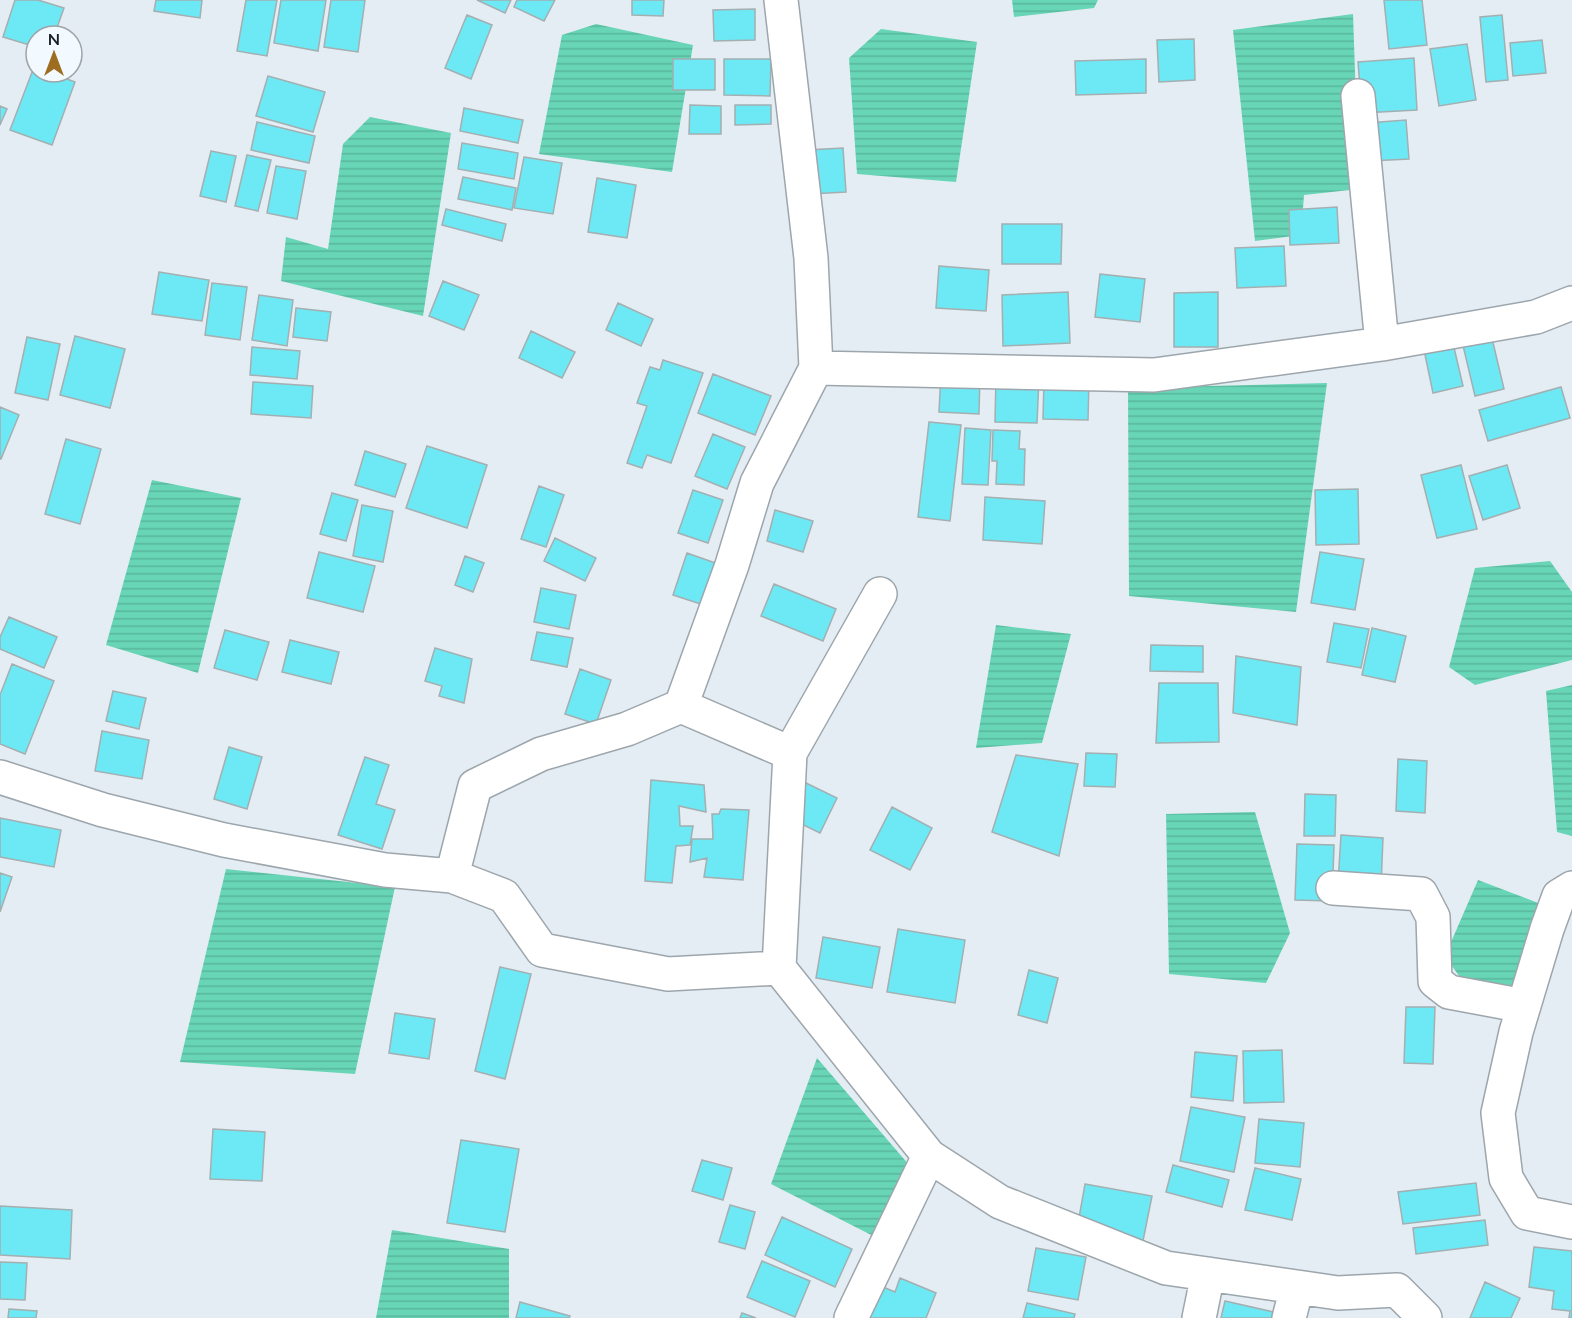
<svg xmlns="http://www.w3.org/2000/svg" width="1572" height="1318" viewBox="0 0 1572 1318" font-family="Lato,sans-serif">
	<style>
		.water { fill: url(#water-rules) }
		.building { fill: #6de9f6; stroke: #a3afb0; stroke-width: 1.5 }
		.lines { fill: none; stroke-linecap: round; stroke-linejoin: round }
		.minor-casing { stroke: #9da6ac; stroke-width: 36 }
		.minor { stroke: #fff; stroke-width: 33 }
	</style>
	<defs>
		<pattern id="water-rules" width="6" height="5" patternUnits="userSpaceOnUse" patternTransform="scale(1.5)"><rect width="6" height="5" fill="#67d5b6"/><path d="M0 2.5h6" fill="none" stroke="#59b79c"/></pattern>
	</defs>
	<rect width="100%" height="100%" fill="#e3edf3"/>
	<path class="water" d="M 1012,0 L 1098,0 L 1094,8 L 1014,17 Z
		M 1353,14 L 1359,189 L 1304,195 L 1301,235 L 1255,241 L 1233,30 Z
		M 596,24 L 693,45 L 672,172 L 539,154 L 562,35 Z
		M 881,29 L 977,42 L 956,182 L 857,174 L 849,58 Z
		M 370,117 L 451,133 L 423,316 L 281,281 L 286,237 L 328,249 L 343,144 Z
		M 1327,383 L 1296,612 L 1129,596 L 1128,388 Z
		M 152,480 L 241,498 L 198,673 L 106,645 Z
		M 1550,561 L 1572,592 L 1572,660 L 1475,685 L 1449,667 L 1475,568 Z
		M 996,625 L 1071,634 L 1042,743 L 976,748 Z
		M 1572,685 L 1572,836 L 1557,832 L 1546,691 Z
		M 1255,812 L 1290,933 L 1266,983 L 1169,974 L 1166,814 Z
		M 226,869 L 395,887 L 355,1074 L 180,1062 Z
		M 1478,880 L 1546,906 L 1522,999 L 1464,983 L 1445,956 Z
		M 817,1058 L 910,1166 L 885,1242 L 771,1184 Z
		M 392,1230 L 509,1249 L 509,1318 L 376,1318 Z"/>
	<path class="building" d="M 15,0 L 38,0 L 64,8 L 54,36 L 36,36 L 36,47 L 3,37 Z
		M 156,0 L 202,0 L 200,18 L 154,11 Z
		M 246,0 L 277,0 L 267,56 L 237,51 Z
		M 281,0 L 326,0 L 318,51 L 274,43 Z
		M 331,0 L 365,0 L 358,52 L 324,47 Z
		M 477,0 L 511,0 L 505,13 Z
		M 517,0 L 555,0 L 544,21 L 514,7 Z
		M 632,0 L 664,0 L 663,16 L 632,15 Z
		M 1384,0 L 1422,0 L 1427,45 L 1389,49 Z
		M 755,9 L 755,40 L 714,41 L 713,10 Z
		M 467,15 L 492,25 L 471,79 L 445,68 Z
		M 1502,15 L 1508,80 L 1486,82 L 1480,17 Z
		M 1194,39 L 1195,80 L 1159,82 L 1157,40 Z
		M 1542,40 L 1546,73 L 1513,76 L 1510,43 Z
		M 1467,44 L 1476,100 L 1439,106 L 1430,49 Z
		M 1414,58 L 1417,110 L 1362,113 L 1358,62 Z
		M 673,59 L 715,59 L 715,90 L 673,90 Z
		M 724,59 L 771,59 L 770,96 L 724,95 Z
		M 1146,59 L 1146,93 L 1076,95 L 1075,61 Z
		M 34,67 L 36,72 L 48,72 L 75,82 L 52,145 L 10,130 Z
		M 268,76 L 325,92 L 313,132 L 256,116 Z
		M 690,105 L 721,106 L 721,134 L 689,134 Z
		M 735,105 L 771,105 L 771,124 L 735,125 Z
		M 0,106 L 7,109 L 0,125 Z
		M 464,108 L 523,120 L 518,143 L 460,131 Z
		M 1406,120 L 1409,159 L 1370,161 L 1367,123 Z
		M 257,122 L 315,136 L 309,163 L 251,150 Z
		M 462,143 L 518,153 L 514,179 L 458,169 Z
		M 843,148 L 846,192 L 810,194 L 807,150 Z
		M 211,151 L 236,156 L 226,202 L 200,196 Z
		M 247,155 L 271,160 L 258,211 L 235,206 Z
		M 524,157 L 562,163 L 553,214 L 514,208 Z
		M 276,166 L 306,171 L 297,219 L 267,213 Z
		M 463,177 L 516,188 L 512,210 L 458,199 Z
		M 597,178 L 636,185 L 627,238 L 588,232 Z
		M 1337,207 L 1339,243 L 1290,245 L 1289,210 Z
		M 446,209 L 506,224 L 502,241 L 442,225 Z
		M 1002,224 L 1062,224 L 1061,264 L 1002,264 Z
		M 1284,246 L 1286,286 L 1237,288 L 1235,248 Z
		M 939,266 L 989,270 L 986,311 L 936,308 Z
		M 159,272 L 209,280 L 202,321 L 152,314 Z
		M 1100,274 L 1145,279 L 1140,322 L 1095,317 Z
		M 443,281 L 479,295 L 464,330 L 429,316 Z
		M 212,283 L 247,287 L 240,340 L 205,335 Z
		M 1068,292 L 1070,343 L 1003,346 L 1002,295 Z
		M 1218,292 L 1218,347 L 1174,347 L 1174,293 Z
		M 259,295 L 293,300 L 287,346 L 252,340 Z
		M 618,303 L 653,319 L 641,346 L 606,330 Z
		M 296,308 L 331,312 L 327,341 L 293,337 Z
		M 1490,330 L 1504,389 L 1475,396 L 1461,337 Z
		M 531,331 L 575,352 L 562,378 L 519,358 Z
		M 75,336 L 125,349 L 110,408 L 60,395 Z
		M 27,337 L 60,344 L 48,400 L 15,393 Z
		M 1452,339 L 1463,386 L 1433,393 L 1423,345 Z
		M 252,347 L 300,351 L 297,379 L 250,375 Z
		M 663,360 L 703,373 L 671,463 L 647,455 L 642,468 L 627,463 L 647,406 L 637,403 L 650,367 L 660,370 Z
		M 941,373 L 980,375 L 979,414 L 939,412 Z
		M 713,374 L 771,396 L 755,435 L 698,413 Z
		M 996,376 L 1039,378 L 1037,423 L 995,422 Z
		M 1044,380 L 1089,380 L 1088,420 L 1043,419 Z
		M 253,382 L 313,386 L 311,418 L 251,414 Z
		M 1561,387 L 1570,418 L 1488,441 L 1479,410 Z
		M 0,407 L 19,415 L 1,459 L 0,459 Z
		M 929,422 L 961,425 L 950,521 L 918,517 Z
		M 965,428 L 991,430 L 988,485 L 962,484 Z
		M 993,430 L 1020,431 L 1019,449 L 1025,449 L 1024,485 L 996,484 L 997,461 L 992,461 Z
		M 713,434 L 745,447 L 727,489 L 695,476 Z
		M 66,439 L 101,449 L 80,524 L 45,514 Z
		M 427,446 L 487,465 L 467,528 L 406,508 Z
		M 365,451 L 406,464 L 395,497 L 355,485 Z
		M 1461,465 L 1477,529 L 1437,538 L 1421,475 Z
		M 1507,465 L 1520,508 L 1483,520 L 1469,476 Z
		M 539,486 L 564,495 L 546,547 L 521,539 Z
		M 1358,489 L 1359,544 L 1316,545 L 1315,490 Z
		M 693,490 L 723,500 L 708,543 L 678,533 Z
		M 332,493 L 358,500 L 346,541 L 320,534 Z
		M 985,497 L 1045,501 L 1042,544 L 983,540 Z
		M 362,505 L 393,511 L 383,562 L 353,556 Z
		M 775,510 L 813,521 L 803,552 L 767,541 Z
		M 555,538 L 596,558 L 585,581 L 544,561 Z
		M 319,552 L 375,566 L 363,612 L 307,598 Z
		M 1320,552 L 1364,559 L 1355,610 L 1311,603 Z
		M 687,553 L 721,565 L 707,606 L 673,595 Z
		M 465,556 L 484,563 L 473,592 L 455,585 Z
		M 774,584 L 836,609 L 823,641 L 761,616 Z
		M 541,588 L 576,595 L 569,629 L 534,622 Z
		M 9,617 L 57,637 L 44,668 L 0,649 L 0,637 Z
		M 1334,623 L 1369,629 L 1361,668 L 1327,662 Z
		M 1372,628 L 1406,636 L 1395,682 L 1362,675 Z
		M 225,630 L 269,642 L 257,680 L 214,668 Z
		M 537,632 L 573,638 L 567,667 L 531,660 Z
		M 290,640 L 339,652 L 331,684 L 282,672 Z
		M 1151,645 L 1203,646 L 1203,672 L 1150,671 Z
		M 435,648 L 472,659 L 464,703 L 439,696 L 442,686 L 425,681 Z
		M 1236,656 L 1301,667 L 1297,725 L 1233,713 Z
		M 12,664 L 54,681 L 25,754 L 0,744 L 0,695 Z
		M 580,669 L 611,680 L 596,724 L 565,714 Z
		M 1159,683 L 1218,683 L 1219,742 L 1156,743 Z
		M 113,691 L 146,698 L 139,729 L 106,721 Z
		M 102,731 L 149,740 L 142,779 L 95,771 Z
		M 229,747 L 262,757 L 247,809 L 214,799 Z
		M 1086,753 L 1117,754 L 1115,787 L 1084,786 Z
		M 1016,755 L 1078,764 L 1059,856 L 992,832 Z
		M 365,757 L 389,765 L 376,804 L 395,810 L 382,849 L 338,835 Z
		M 1398,759 L 1427,761 L 1425,813 L 1396,811 Z
		M 651,780 L 704,785 L 706,812 L 679,806 L 680,826 L 693,826 L 690,845 L 676,846 L 672,883 L 645,881 Z
		M 804,782 L 837,798 L 820,833 L 787,817 Z
		M 1305,794 L 1336,795 L 1335,836 L 1304,836 Z
		M 892,807 L 932,828 L 910,870 L 870,850 Z
		M 721,809 L 749,810 L 743,880 L 704,877 L 707,858 L 690,862 L 692,839 L 713,839 L 712,814 L 719,814 Z
		M 0,818 L 61,830 L 54,867 L 0,857 Z
		M 1341,835 L 1383,838 L 1381,886 L 1338,883 Z
		M 1297,844 L 1334,845 L 1332,901 L 1295,900 Z
		M 0,873 L 12,877 L 0,912 Z
		M 898,929 L 965,940 L 955,1003 L 887,992 Z
		M 823,937 L 880,947 L 872,988 L 816,978 Z
		M 500,967 L 531,974 L 505,1079 L 475,1071 Z
		M 1029,970 L 1058,978 L 1047,1023 L 1018,1015 Z
		M 1406,1007 L 1435,1007 L 1433,1064 L 1404,1063 Z
		M 395,1013 L 435,1019 L 429,1059 L 389,1053 Z
		M 1282,1050 L 1284,1102 L 1244,1103 L 1243,1051 Z
		M 1195,1052 L 1237,1056 L 1233,1101 L 1191,1097 Z
		M 1191,1107 L 1245,1117 L 1234,1172 L 1180,1161 Z
		M 1259,1119 L 1304,1123 L 1300,1167 L 1255,1163 Z
		M 213,1129 L 265,1132 L 262,1181 L 210,1179 Z
		M 461,1140 L 519,1149 L 505,1232 L 447,1223 Z
		M 702,1160 L 732,1168 L 723,1200 L 692,1191 Z
		M 1173,1165 L 1229,1180 L 1222,1207 L 1166,1192 Z
		M 1255,1168 L 1301,1179 L 1292,1220 L 1245,1210 Z
		M 1476,1183 L 1480,1215 L 1403,1224 L 1398,1192 Z
		M 1085,1184 L 1152,1196 L 1143,1241 L 1077,1229 Z
		M 730,1205 L 755,1212 L 745,1249 L 719,1242 Z
		M 0,1206 L 72,1210 L 70,1259 L 0,1255 Z
		M 782,1217 L 852,1249 L 835,1287 L 765,1255 Z
		M 1485,1220 L 1488,1245 L 1416,1254 L 1413,1228 Z
		M 1534,1247 L 1572,1251 L 1572,1318 L 1569,1318 L 1570,1311 L 1552,1309 L 1554,1291 L 1529,1287 Z
		M 1036,1248 L 1086,1257 L 1078,1300 L 1028,1291 Z
		M 762,1261 L 810,1281 L 795,1317 L 747,1297 Z
		M 0,1262 L 27,1263 L 25,1300 L 0,1299 Z
		M 900,1278 L 936,1293 L 926,1318 L 862,1318 L 876,1284 L 895,1292 Z
		M 1485,1282 L 1520,1298 L 1511,1318 L 1470,1318 Z
		M 1225,1301 L 1278,1313 L 1277,1318 L 1221,1318 Z
		M 520,1302 L 570,1316 L 569,1318 L 516,1318 Z
		M 1027,1303 L 1075,1314 L 1074,1318 L 1023,1318 Z
		M 9,1309 L 37,1311 L 36,1318 L 8,1318 Z
		M 742,1313 L 756,1318 L 740,1318 Z"/>
	<g class="lines">
		<g class="minor-casing">
			<path id="minor" d="M 1358,96 L 1382,344
				M 816,368 L 1154,375 L 1382,344 L 1536,317 L 1572,303
				M 681,706 L 732,565 L 757,483 L 816,368 L 811,258 L 781,0
				M 790,753 L 880,594
				M 0,777 L 103,810 L 224,840 L 385,870 L 452,876 L 504,896 L 542,950 L 668,974 L 779,968 L 929,1156 L 1000,1202 L 1166,1268 L 1338,1293 L 1397,1290 L 1425,1318
				M 452,876 L 475,786 L 541,754 L 627,729 L 681,706 L 790,753 L 779,968
				M 1333,888 L 1421,894 L 1433,917 L 1435,981 L 1449,992 L 1524,1006
				M 1572,888 L 1559,896 L 1547,929 L 1516,1032 L 1498,1113 L 1506,1178 L 1527,1213 L 1572,1222
				M 851,1318 L 929,1156
				M 1199,1318 L 1208,1274
				M 1289,1318 L 1297,1287"/>
		</g>
		<use href="#minor" class="minor"/>
	</g>
	<g transform="translate(54 54)"><circle r="28" fill="#f2faff" stroke="#9da3a7" stroke-width="1.5"/>
	<path d="M0-4.5L10 22L0 15L-10 22Z" fill="#9d6e21"/>
	<text y="-9" font-size="16" font-weight="bold" text-anchor="middle" fill="#1d2023">N</text>
	</g>
</svg>
